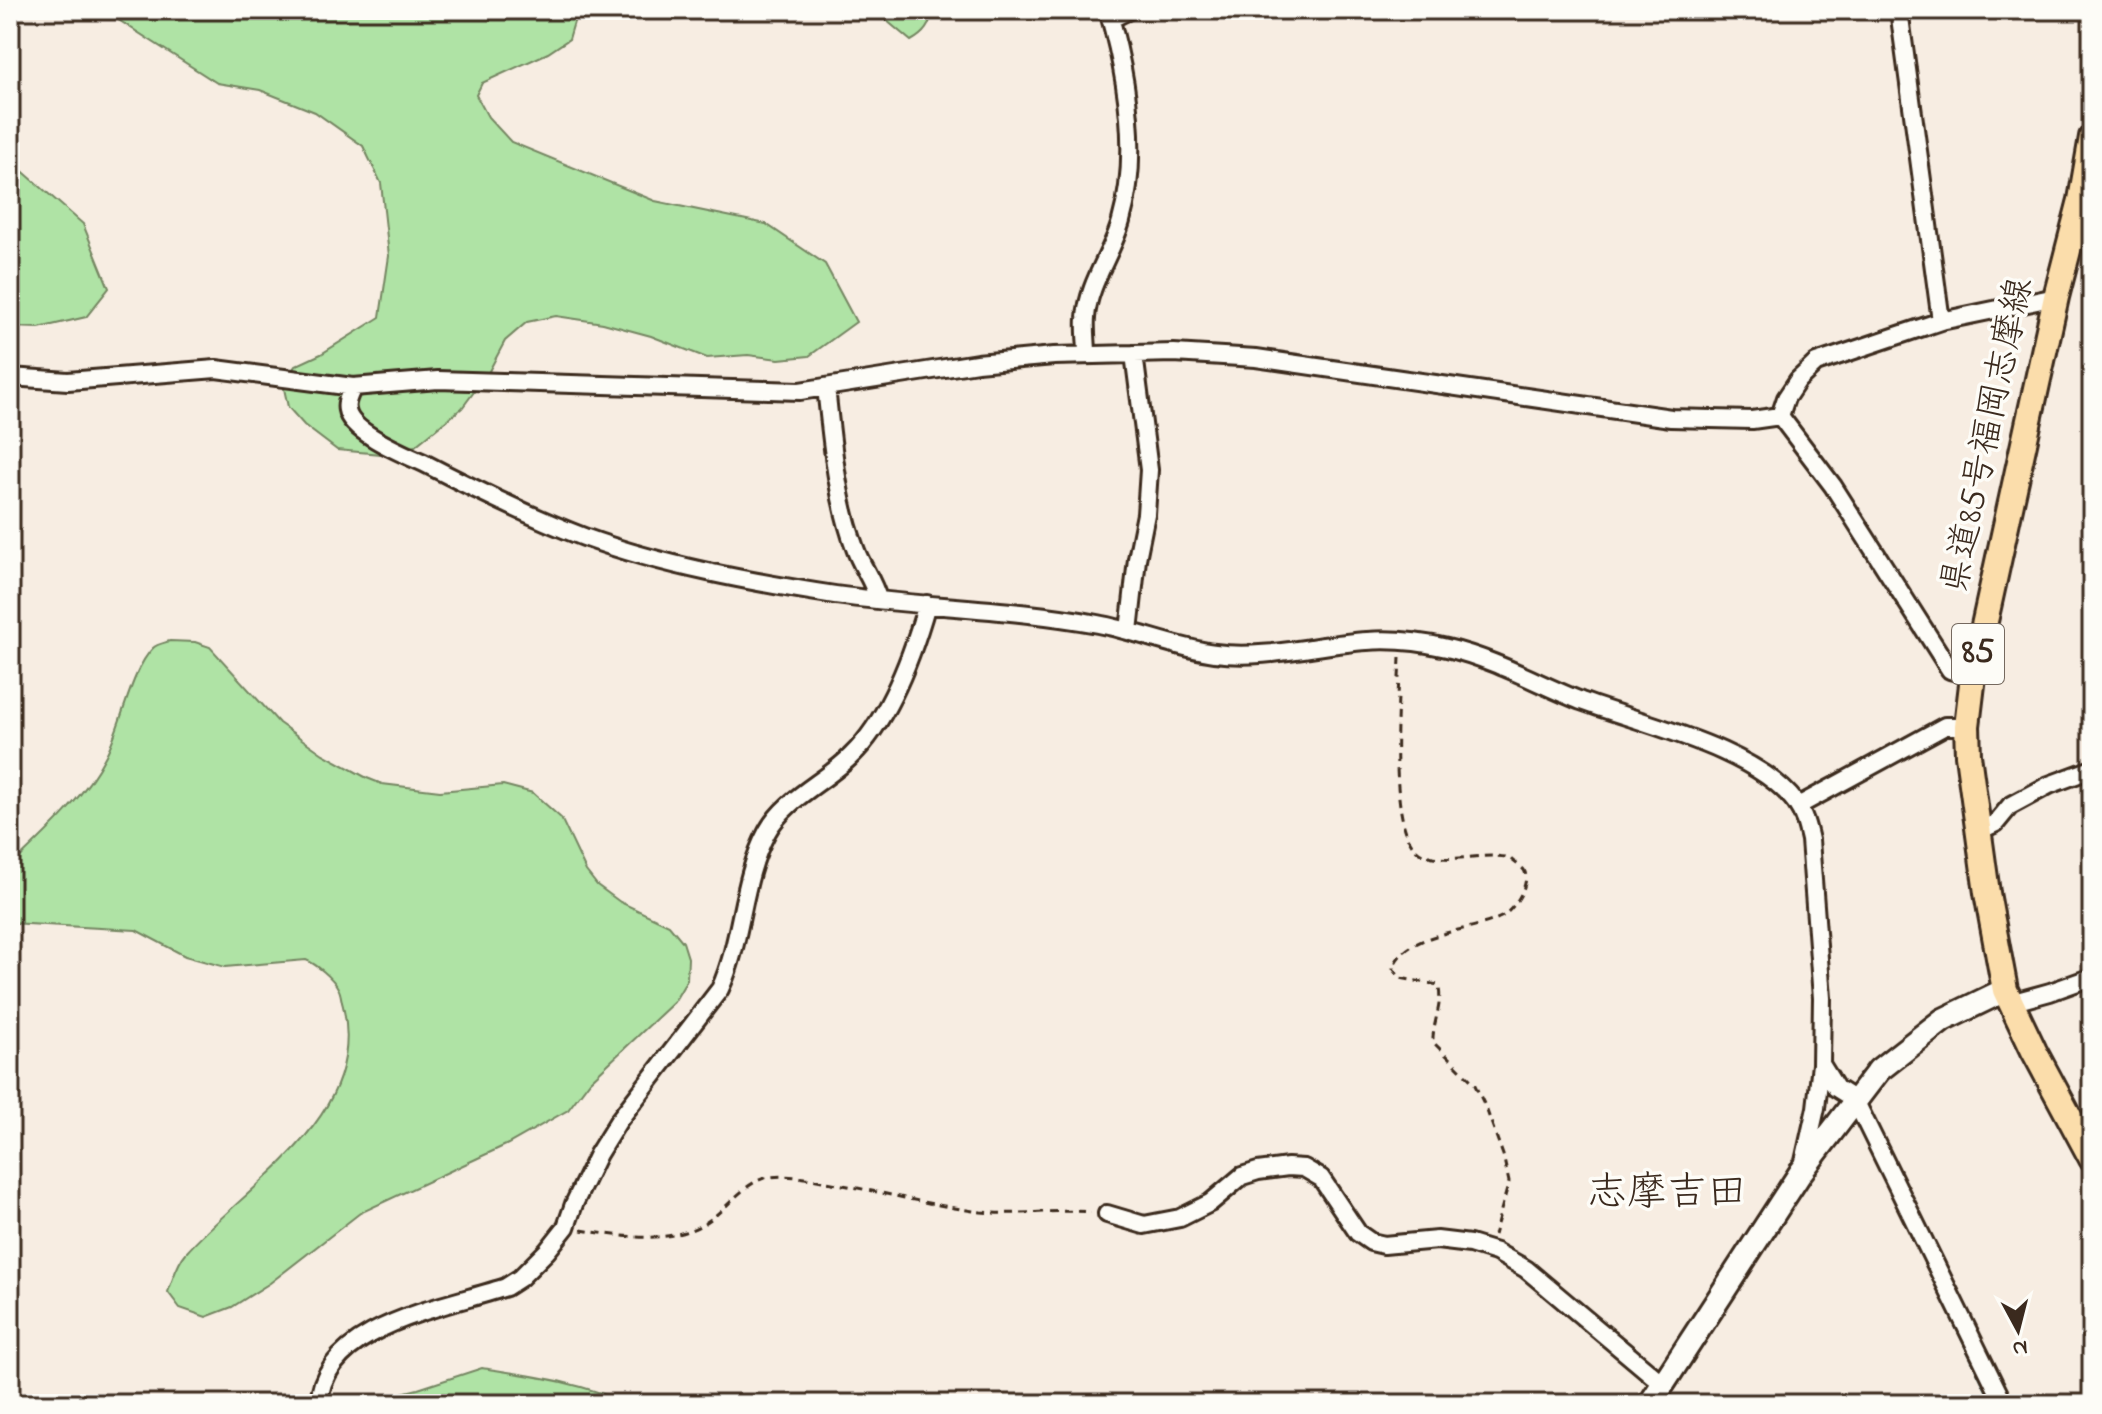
<svg xmlns="http://www.w3.org/2000/svg" width="2102" height="1414" viewBox="0 0 2102 1414" font-family="'Indie Flower','Klee One',sans-serif">
	<style>
		.green { fill: #afe3a5; stroke: #758662; stroke-width: 2 }
		.lines { fill: none; stroke-linecap: round; stroke-linejoin: round }
		.stream { stroke: #648c91; stroke-width: 5 }
		.street-casing { stroke: #3b2a1e; stroke-width: 22 }
		.secondary-casing { stroke: #3b2a1e; stroke-width: 28 }
		.primary-casing { stroke: #3b2a1e; stroke-width: 30 }
		.path { stroke: #3b2a1e; stroke-width: 3; stroke-dasharray: 8 6; stroke-linecap: butt }
		.street { stroke: #fdfcf7; stroke-width: 16 }
		.secondary { stroke: #fdfcf7; stroke-width: 22 }
		.primary { stroke: #fbddab; stroke-width: 24 }
		.labels { text-anchor: middle; dominant-baseline: central; stroke-width: 7; stroke-linejoin: round; paint-order: stroke }
		.shield { fill: #fdfcf7; stroke: #75695f; stroke-width: 2 }
		.shield-label { font-size: 34px; font-weight: bold; fill: #3b2a1e }
		.street-label { font-size: 36px; fill: #3b2a1e; stroke: #fdfcf7 }
		.quarter-label { font-size: 40px; fill: #3b2a1e; stroke: #fdfcf7 }
	</style>
	<rect width="100%" height="100%" fill="#f7ede2"/>
	<filter id="ink" filterUnits="userSpaceOnUse"><feTurbulence type="fractalNoise" baseFrequency=".0125" numOctaves="2"/><feDisplacementMap in="SourceGraphic" scale="16" xChannelSelector="R" yChannelSelector="G"/><feConvolveMatrix kernelMatrix="1 2 1 2 8 2 1 2 1" color-interpolation-filters="sRGB"/></filter>
	<g filter="url(#ink)">
		<path class="green" d="M 103,10 L 575,10 L 576,15 L 569,39 L 548,53 L 482,83 L 476,95 L 488,117 L 511,142 L 655,201 L 766,224 L 825,264 L 856,322 L 809,356 L 779,359 L 748,355 L 707,358 L 651,336 L 603,323 L 556,316 L 527,322 L 505,341 L 488,373 L 462,408 L 415,446 L 381,454 L 337,450 L 304,425 L 288,407 L 283,384 L 295,366 L 321,354 L 380,317 L 389,256 L 381,183 L 363,146 L 315,112 L 260,90 L 217,83 Z
			M 874,10 L 931,10 C 932,25 924,34 911,41 Z
			M 10,160 L 83,224 L 109,288 L 86,317 L 39,328 L 10,327 Z
			M 170,641 L 195,642 L 210,647 L 279,723 L 323,754 L 367,778 L 382,784 L 440,791 L 503,785 L 533,793 L 561,818 L 586,871 L 597,885 L 620,902 L 669,925 L 683,942 L 688,958 L 687,980 L 674,1002 L 590,1081 L 568,1110 L 508,1144 L 360,1213 L 270,1283 L 232,1307 L 206,1317 L 180,1308 L 168,1292 C 173,1279 177,1263 186,1253 C 248,1183 370,1117 343,1006 C 341,1000 341,992 338,988 C 333,978 316,964 306,960 L 225,967 L 185,956 L 136,930 L 10,923 L 10,867 C 45,833 83,800 106,755 C 121,727 131,670 153,648 C 157,644 164,643 170,641 Z
			M 482,1368 C 533,1376 581,1382 628,1404 L 356,1404 L 418,1389 Z"/>
		<g class="lines">
			<path class="stream" d="M 1944,1300 L 1994,1404"/>
			<g class="street-casing">
				<path id="street" d="M 1899,10 L 1941,321
					M 1111,19 L 1129,10
					M 1087,355 C 1087,343 1085,330 1086,318 C 1088,284 1112,254 1121,221 C 1140,154 1127,76 1108,10
					M 10,377 L 68,381 L 216,369 L 353,387 L 438,380 L 800,391 L 977,363 L 1054,356 L 1174,353 L 1256,358 L 1671,418 L 1752,420 L 1780,416
					M 353,387 C 350,394 345,402 347,410 C 350,432 404,454 424,463 C 476,490 529,516 584,537 C 664,566 751,582 835,595 C 922,607 1011,608 1098,624 C 1137,631 1176,648 1215,653 C 1265,660 1317,644 1367,641 C 1393,639 1421,642 1447,648 C 1494,659 1536,683 1581,701 C 1643,724 1756,749 1796,803 C 1804,814 1807,827 1810,840 L 1822,998 L 1821,1064 L 1816,1108 L 1803,1166
					M 826,387 C 832,440 836,497 855,548 C 861,566 873,580 878,599
					M 1780,416 L 1833,486 L 1950,670 L 1973,676
					M 1780,416 L 1786,398 L 1798,380 L 1816,363 L 1941,321 L 2056,297
					M 1129,631 L 1137,559 L 1146,514 L 1149,470 L 1134,354
					M 1798,806 L 1945,726 L 1967,726
					M 1979,831 L 1996,823 L 2010,806 L 2049,785 L 2092,769
					M 2010,1003 L 2050,992 L 2092,977
					M 1821,1064 L 1836,1088 L 1855,1100 L 2004,1404
					M 1107,1214 L 1144,1225 L 1180,1218 L 1210,1203 L 1242,1176 L 1258,1171 L 1288,1167 L 1304,1168 L 1321,1178 L 1358,1233 L 1371,1242 L 1384,1245 L 1437,1240 L 1470,1244 L 1496,1252 L 1526,1269 L 1663,1384
					M 319,1404 C 322,1325 447,1307 506,1287 L 520,1278 L 547,1251 L 566,1227 L 574,1204 L 598,1154 L 619,1120 L 720,989 C 743,939 741,880 767,832 C 785,798 826,782 852,755 C 890,718 913,653 927,604"/>
			</g>
			<g class="secondary-casing">
				<path id="secondary" d="M 1650,1404 L 1801,1172 L 1879,1070 L 1943,1020 L 2005,990"/>
			</g>
			<g class="primary-casing">
				<path id="primary" d="M 2092,137 L 2081,200 L 2056,297 L 1973,676 L 1967,726 L 1968,755 L 1987,893 L 2005,990 L 2034,1051 L 2092,1159"/>
			</g>
			<path class="path" d="M 1400,657 C 1399,692 1385,841 1423,854 C 1451,865 1482,851 1510,858 C 1513,862 1521,866 1524,870 C 1532,883 1512,912 1501,917 C 1470,933 1406,931 1393,968 L 1400,978 L 1438,985 C 1444,1002 1432,1023 1433,1042 L 1474,1083 L 1486,1108 L 1503,1155 L 1509,1182 L 1494,1235
				M 581,1230 C 625,1237 679,1247 716,1215 C 732,1202 748,1180 770,1177 C 794,1174 820,1181 843,1185 C 889,1194 935,1206 981,1212 C 1018,1216 1055,1209 1091,1212"/>
			<use href="#street" class="street"/>
			<use href="#secondary" class="secondary"/>
			<use href="#primary" class="primary"/>
		</g>
	</g>
	<g class="labels">
		<rect class="shield" x="1952" y="624" width="52" height="60" rx="6"/>
		<g class="shield-label">
			<text x="1978" y="654">85</text>
		</g>
		<g class="street-label">
			<text transform="translate(1989 436) rotate(-78)">県道85号福岡志摩線</text>
		</g>
		<g class="quarter-label">
			<text x="1667" y="1194">志摩吉田</text>
		</g>
	</g>
	<rect width="2102" height="1414" fill="none" stroke="#fdfcf7" stroke-width="40"/>
	<rect x="20" y="20" width="2062" height="1374" fill="none" stroke="#3b2a1e" stroke-width="3" filter="url(#ink)"/>
	<g transform="translate(2018 1330) rotate(173)" stroke="#fdfcf7" stroke-width="6" paint-order="stroke">
	<path d="M0-6L14 30L0 20L-14 30Z" fill="#3b2a1e"/>
	<text y="-12" font-size="22" font-weight="bold" text-anchor="middle" fill="#3b2a1e">N</text>
	</g>
</svg>
